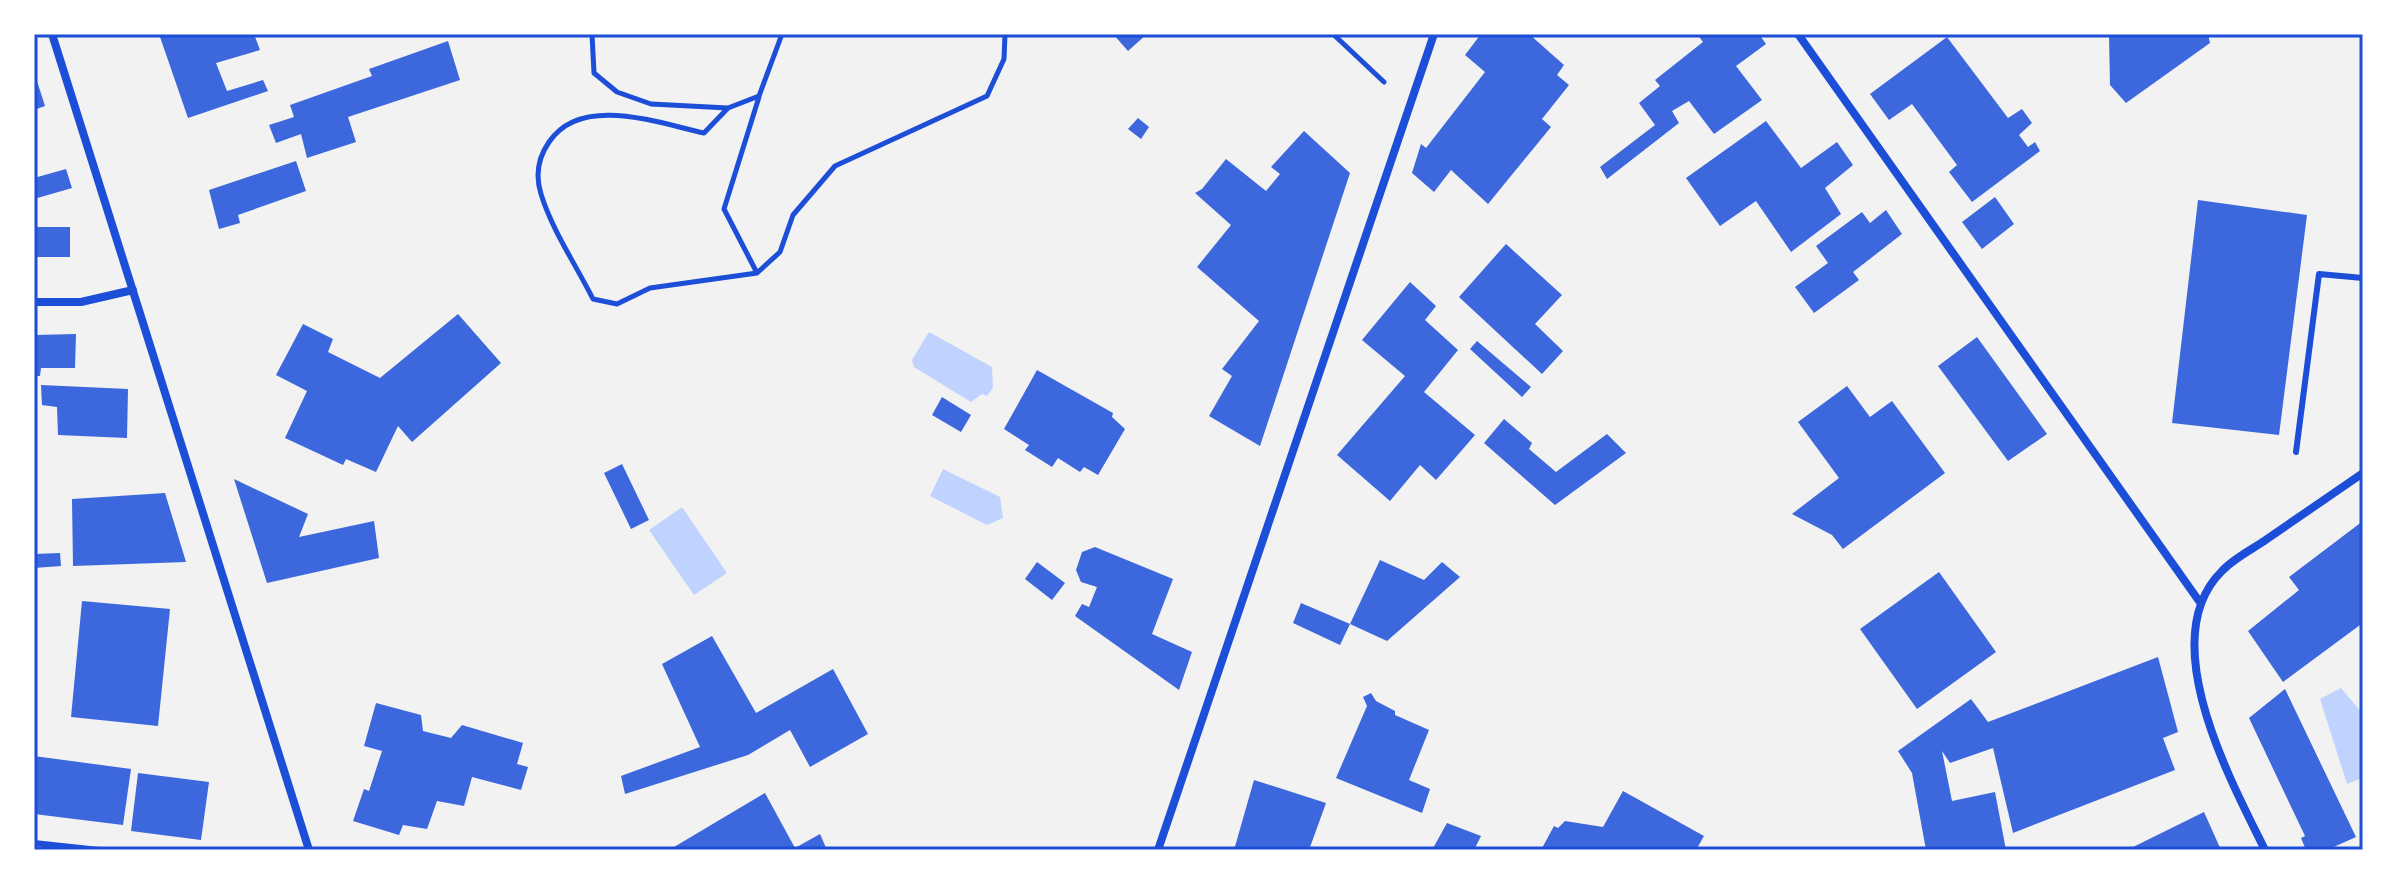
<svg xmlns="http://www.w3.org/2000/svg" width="2397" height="884" viewBox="0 0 2397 884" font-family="Manrope,sans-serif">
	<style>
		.water { fill: #bfd3fe }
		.building { fill: #3d67dc }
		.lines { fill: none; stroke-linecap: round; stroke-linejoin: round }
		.path { stroke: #1d4ed8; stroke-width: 5 }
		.service { stroke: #1d4ed8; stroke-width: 6 }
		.minor { stroke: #1d4ed8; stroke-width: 8 }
		.neatline { fill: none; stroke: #1d4ed8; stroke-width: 3 }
	</style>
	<rect width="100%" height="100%" fill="#f2f2f2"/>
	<path class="water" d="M 929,332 L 992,367 L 993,388 L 987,396 L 982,394 L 971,402 L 914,367 L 912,360 Z
		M 943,469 L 1000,497 L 1003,518 L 987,525 L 930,496 Z
		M 682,507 L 727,573 L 694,595 L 649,530 Z
		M 2341,688 L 2363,714 L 2362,778 L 2347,784 L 2320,699 Z"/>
	<path class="building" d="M 159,34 L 254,34 L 260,50 L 216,63 L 227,91 L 263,80 L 268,91 L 188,118 Z
		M 1113,34 L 1147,34 L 1128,51 Z
		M 1481,34 L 1529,34 L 1564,65 L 1557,75 L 1569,85 L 1542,119 L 1551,127 L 1488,204 L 1451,170 L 1434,192 L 1412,173 L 1421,144 L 1426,148 L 1485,72 L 1465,55 Z
		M 1697,34 L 1759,34 L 1766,44 L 1736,66 L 1762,100 L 1714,134 L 1689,101 L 1672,111 L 1679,123 L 1607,179 L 1600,167 L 1655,125 L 1639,103 L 1660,86 L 1655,80 L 1703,42 Z
		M 2109,34 L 2208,34 L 2210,43 L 2126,103 L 2110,85 Z
		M 1947,37 L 2008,118 L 2022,109 L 2032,123 L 2019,135 L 2028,147 L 2035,142 L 2040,151 L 1972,202 L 1949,172 L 1957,165 L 1912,104 L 1889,120 L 1870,94 Z
		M 448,41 L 460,80 L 348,117 L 356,142 L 307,158 L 301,134 L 276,143 L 269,125 L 294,117 L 290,105 L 372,76 L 369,69 Z
		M 37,81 L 45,106 L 34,110 L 34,82 Z
		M 1138,118 L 1149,127 L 1141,139 L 1128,129 Z
		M 1766,121 L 1801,168 L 1837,142 L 1853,165 L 1825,188 L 1841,214 L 1791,252 L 1756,201 L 1720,226 L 1686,178 Z
		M 1304,131 L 1350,173 L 1260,446 L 1209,416 L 1232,376 L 1222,369 L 1259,321 L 1197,267 L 1231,225 L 1195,193 L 1202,189 L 1226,159 L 1266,191 L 1280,174 L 1271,167 Z
		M 296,161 L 306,191 L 238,215 L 240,223 L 219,229 L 209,190 Z
		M 66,169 L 72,188 L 34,199 L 34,178 Z
		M 1995,197 L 2014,224 L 1982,249 L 1962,222 Z
		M 2198,200 L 2307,215 L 2279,435 L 2172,423 Z
		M 1886,210 L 1902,234 L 1853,272 L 1859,280 L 1814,313 L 1795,287 L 1828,263 L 1816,246 L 1862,212 L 1870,223 Z
		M 34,227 L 70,227 L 70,257 L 34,257 Z
		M 1506,244 L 1562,295 L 1535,324 L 1563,351 L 1542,374 L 1459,297 Z
		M 1410,282 L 1436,306 L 1425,320 L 1458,350 L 1424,392 L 1475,435 L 1436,480 L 1420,465 L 1390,501 L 1337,455 L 1405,376 L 1362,340 Z
		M 458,314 L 501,363 L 412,442 L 398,426 L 376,472 L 346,459 L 343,465 L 285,438 L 307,391 L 276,375 L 303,324 L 333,339 L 328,352 L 380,378 Z
		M 76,334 L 75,368 L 41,368 L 40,376 L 34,376 L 34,335 Z
		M 1977,337 L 2047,434 L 2008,461 L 1938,366 Z
		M 1477,341 L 1531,387 L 1522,397 L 1470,349 Z
		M 1037,370 L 1113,413 L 1112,417 L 1125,429 L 1098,475 L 1084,467 L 1080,472 L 1058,458 L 1052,467 L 1025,450 L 1029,445 L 1004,429 Z
		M 41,385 L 128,389 L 127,438 L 58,435 L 57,407 L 42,405 Z
		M 1847,386 L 1870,417 L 1892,401 L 1945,473 L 1843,549 L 1832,535 L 1792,514 L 1839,478 L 1798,422 Z
		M 942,397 L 971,415 L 961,432 L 932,415 Z
		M 1504,419 L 1532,443 L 1529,449 L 1556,472 L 1607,434 L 1626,453 L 1555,505 L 1484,443 Z
		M 622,464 L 649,520 L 631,529 L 604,473 Z
		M 234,479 L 308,514 L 299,537 L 374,521 L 379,558 L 267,583 Z
		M 165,493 L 186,562 L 73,566 L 72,499 Z
		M 2363,521 L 2363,629 L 2360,625 L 2283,682 L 2248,631 L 2299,590 L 2289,577 Z
		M 1095,547 L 1173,579 L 1152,634 L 1192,652 L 1179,690 L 1075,616 L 1082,604 L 1089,607 L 1097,587 L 1081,582 L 1076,570 L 1082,552 Z
		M 60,553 L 61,566 L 34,568 L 34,554 Z
		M 1380,560 L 1424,580 L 1442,562 L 1460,577 L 1387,641 L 1350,624 Z
		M 1037,562 L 1065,583 L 1052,600 L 1025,579 Z
		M 1939,572 L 1996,652 L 1917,709 L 1860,629 Z
		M 82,601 L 170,609 L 158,726 L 71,717 Z
		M 1301,603 L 1350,624 L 1340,645 L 1293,623 Z
		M 712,636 L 756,713 L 833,669 L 868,734 L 810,767 L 790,730 L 748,755 L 625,794 L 621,776 L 700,747 L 662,664 Z
		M 2158,657 L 2178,732 L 2163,738 L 2175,770 L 2013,833 L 1993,748 L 1950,763 L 1942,751 L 1952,801 L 1995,792 L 2006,850 L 1926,850 L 1912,773 L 1898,751 L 1971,699 L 1988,722 Z
		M 2285,689 L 2356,837 L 2327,850 L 2306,850 L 2301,838 L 2305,836 L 2249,718 Z
		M 1371,693 L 1376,701 L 1395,711 L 1395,715 L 1429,730 L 1409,780 L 1430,789 L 1422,813 L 1336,778 L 1367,706 L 1363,697 Z
		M 376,703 L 421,715 L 423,731 L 451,738 L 462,725 L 523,743 L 517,764 L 528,767 L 521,790 L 472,777 L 464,806 L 437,801 L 427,829 L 403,825 L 399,835 L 353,821 L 364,789 L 369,791 L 382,751 L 364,746 Z
		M 34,756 L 131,769 L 123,825 L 34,814 Z
		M 138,773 L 209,782 L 201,840 L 131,831 Z
		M 1254,780 L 1326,803 L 1309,850 L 1234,850 Z
		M 1623,791 L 1704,836 L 1696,850 L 1541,850 L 1554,826 L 1558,828 L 1565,821 L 1603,827 Z
		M 765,793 L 795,848 L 820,834 L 827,850 L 669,850 Z
		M 2204,812 L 2221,850 L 2127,850 Z
		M 1447,823 L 1481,836 L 1474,850 L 1432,850 Z"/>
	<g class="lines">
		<path class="path" d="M 592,34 L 594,73 L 617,92 L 651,104 L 728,108 L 759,96 L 782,34
			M 1333,34 L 1384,82
			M 728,108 L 704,133 C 658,123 581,94 549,142 C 538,158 535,175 541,194 C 552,230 576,265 593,299 L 617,304 L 650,288 L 757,273 L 780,252 L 793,215 L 835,166 L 987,96 L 1004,59 L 1005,34
			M 757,273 L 724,209 L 759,97"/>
		<path class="service" d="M 2296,452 L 2319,274 L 2363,278
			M 34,843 L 99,850"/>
		<path class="minor" d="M 52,34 L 309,850
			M 1798,34 L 2199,601
			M 34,302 L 81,302 L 133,290
			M 1158,850 L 1434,34
			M 2265,850 C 2231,781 2153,639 2222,571 C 2234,558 2253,549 2267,539 C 2299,517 2331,495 2363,473"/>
	</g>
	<rect width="2397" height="884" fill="none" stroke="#ffffff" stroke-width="72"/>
	<rect x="36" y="36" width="2325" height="812" class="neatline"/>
</svg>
